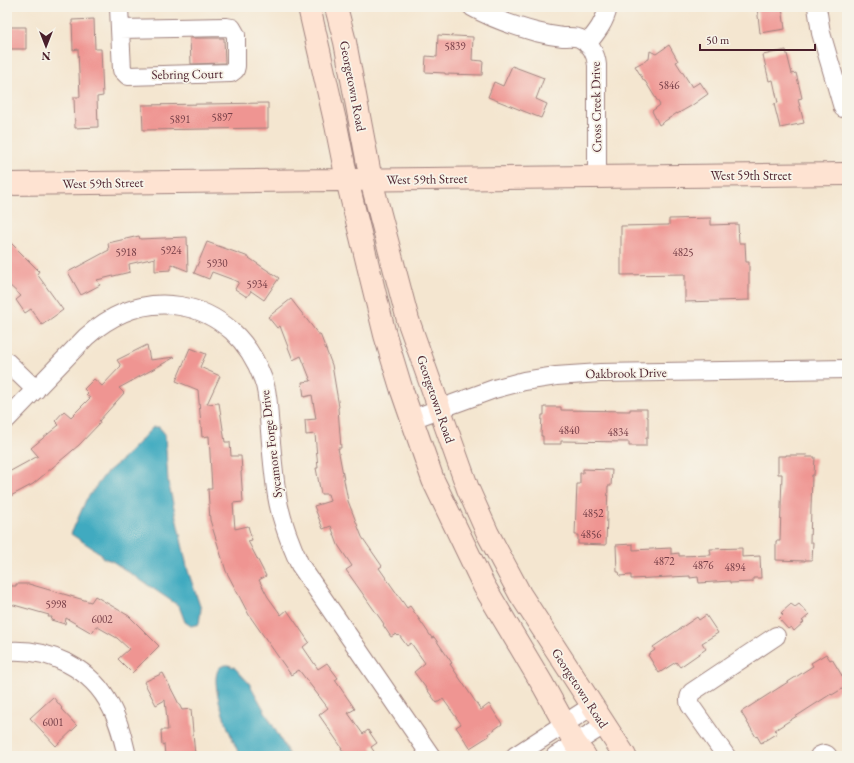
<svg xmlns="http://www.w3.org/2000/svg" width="854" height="763" viewBox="0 0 854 763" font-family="'EB Garamond',serif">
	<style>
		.water { fill: #40aac0; stroke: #456476 }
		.building { fill: #ef9592 }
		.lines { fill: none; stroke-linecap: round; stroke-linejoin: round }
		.street-casing { stroke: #9f827e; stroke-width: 20 }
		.secondary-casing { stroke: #9f827e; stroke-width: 24 }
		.street { stroke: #fff; stroke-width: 18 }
		.secondary { stroke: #fee3d2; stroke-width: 22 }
		.labels { text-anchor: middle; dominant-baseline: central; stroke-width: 3.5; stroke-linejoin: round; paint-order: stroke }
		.number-label { font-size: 11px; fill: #733c45 }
		.street-label { font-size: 13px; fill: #4a1f2b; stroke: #f7f3e8 }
	</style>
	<rect width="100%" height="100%" fill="#f7f3e8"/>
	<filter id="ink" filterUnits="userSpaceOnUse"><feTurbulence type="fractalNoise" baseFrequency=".025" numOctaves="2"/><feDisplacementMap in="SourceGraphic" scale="8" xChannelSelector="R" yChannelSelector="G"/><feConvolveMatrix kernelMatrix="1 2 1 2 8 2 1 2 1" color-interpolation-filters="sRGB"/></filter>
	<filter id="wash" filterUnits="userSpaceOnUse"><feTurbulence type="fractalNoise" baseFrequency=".012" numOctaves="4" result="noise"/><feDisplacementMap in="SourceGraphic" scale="16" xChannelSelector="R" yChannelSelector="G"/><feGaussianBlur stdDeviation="0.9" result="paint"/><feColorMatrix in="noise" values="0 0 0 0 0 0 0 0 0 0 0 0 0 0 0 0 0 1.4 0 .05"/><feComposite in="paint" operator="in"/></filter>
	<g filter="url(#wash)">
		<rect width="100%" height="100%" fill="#f4e6d0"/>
		<path class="water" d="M 153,427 L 159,427 L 165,434 L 168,481 L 188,571 L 201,609 L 199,624 L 191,626 L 185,622 L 179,606 L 112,561 L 103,558 L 100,553 L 71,534 L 86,500 L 106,473 L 123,459 Z
			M 228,665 L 234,667 L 249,683 L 290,756 L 240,756 C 232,739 209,687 218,670 C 220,666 224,665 228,665 Z"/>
		<g id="blocks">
			<path class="building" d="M 757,7 L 782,7 L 785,29 L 760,33 Z
				M 94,19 L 95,49 L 101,49 L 103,96 L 97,97 L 98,127 L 75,128 L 74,97 L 80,97 L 78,49 L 73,50 L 72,20 Z
				M 7,27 L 26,27 L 26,49 L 7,49 Z
				M 438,35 L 473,37 L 472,60 L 483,61 L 482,75 L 445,74 L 445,73 L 425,72 L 426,56 L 437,57 Z
				M 190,38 L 224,38 L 225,63 L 191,64 Z
				M 669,45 L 678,61 L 676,62 L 692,87 L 700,82 L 708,94 L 691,106 L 677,114 L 677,113 L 659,125 L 652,111 L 660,105 L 645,81 L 644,81 L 635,66 L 649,59 L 650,51 L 656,54 Z
				M 786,50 L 792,74 L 796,73 L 802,98 L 798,99 L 804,123 L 780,128 L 774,104 L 778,103 L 773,80 L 769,81 L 763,55 Z
				M 512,66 L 544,78 L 536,99 L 547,104 L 541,118 L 488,97 L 494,82 L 503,86 Z
				M 268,103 L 268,128 L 143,130 L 142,105 Z
				M 711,218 L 711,225 L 738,224 L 739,243 L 745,243 L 746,262 L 749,262 L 749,300 L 685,302 L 685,274 L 621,275 L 621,226 L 669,225 L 669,219 Z
				M 139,236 L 140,239 L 187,237 L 188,271 L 171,264 L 171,270 L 155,271 L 155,258 L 129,264 L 130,272 L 97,280 L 100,285 L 81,295 L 68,272 L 109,250 L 108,243 Z
				M 7,239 L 39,271 L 37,274 L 63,310 L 42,325 L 31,309 L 25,313 L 16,300 L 21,296 L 7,283 Z
				M 207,242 L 246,256 L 279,278 L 264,300 L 251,291 L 247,297 L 235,289 L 239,282 L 212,272 L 209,279 L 194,273 Z
				M 291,299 L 318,334 L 320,334 L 332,365 L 339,407 L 338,408 L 341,448 L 338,448 L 348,501 L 362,537 L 382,566 L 379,568 L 407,608 L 410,606 L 432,638 L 434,637 L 452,663 L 450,664 L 481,710 L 489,704 L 502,724 L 488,734 L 489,736 L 470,748 L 456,727 L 461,724 L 443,699 L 437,703 L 414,672 L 425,663 L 411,643 L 407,646 L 399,635 L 398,636 L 396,634 L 391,637 L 383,625 L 384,624 L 346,570 L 352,566 L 338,545 L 331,526 L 323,529 L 314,506 L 330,501 L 328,494 L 321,494 L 316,468 L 318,468 L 315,434 L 306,435 L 305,420 L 316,419 L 312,395 L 304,397 L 302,382 L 311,381 L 301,356 L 293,360 L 280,326 L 277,328 L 268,317 Z
				M 147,345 L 150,360 L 175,357 L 119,388 L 124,393 L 99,421 L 100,423 L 79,445 L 33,484 L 7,498 L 7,473 L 38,456 L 31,448 L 59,425 L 55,421 L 64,411 L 71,417 L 90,398 L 86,395 L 88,393 L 84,389 L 94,379 L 102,386 L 121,366 L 117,360 Z
				M 190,348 L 206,354 L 200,367 L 220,376 L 207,404 L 219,403 L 225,442 L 230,442 L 231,456 L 241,456 L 242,471 L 241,472 L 243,502 L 233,503 L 235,529 L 248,526 L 252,540 L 248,541 L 266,576 L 259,580 L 268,597 L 281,615 L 287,610 L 296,623 L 309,642 L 303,647 L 318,669 L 327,663 L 338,678 L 335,680 L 355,709 L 348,713 L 363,734 L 368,730 L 377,743 L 371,747 L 377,756 L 346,756 L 341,748 L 342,748 L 319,715 L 328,708 L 299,670 L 291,675 L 249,615 L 226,571 L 210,520 L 208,489 L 212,489 L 209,436 L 202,437 L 198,390 L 176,381 Z
				M 544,407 L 561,407 L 561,410 L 630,411 L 630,409 L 647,409 L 647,417 L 648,417 L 648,438 L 646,438 L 646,446 L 629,446 L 629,442 L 561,441 L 561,444 L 543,444 L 543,436 L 541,436 L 542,415 L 544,415 Z
				M 786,455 L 807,455 L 806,457 L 815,457 L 814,475 L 812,475 L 810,542 L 813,542 L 812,560 L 805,560 L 805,561 L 776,560 L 776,541 L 780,541 L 782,474 L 778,474 L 778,456 L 786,456 Z
				M 583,469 L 612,470 L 611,486 L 608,486 L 606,545 L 578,544 L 578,535 L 575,535 L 577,484 L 580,484 L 580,473 L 583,473 Z
				M 633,544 L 633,550 L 671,548 L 671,554 L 679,553 L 679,556 L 711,555 L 710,549 L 742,548 L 742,557 L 760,556 L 761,578 L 753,578 L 753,582 L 730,583 L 730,581 L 699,583 L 698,577 L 690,578 L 690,576 L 631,579 L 631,575 L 620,576 L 619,572 L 617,572 L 616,545 Z
				M 16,584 L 29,584 L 91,602 L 95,596 L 129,616 L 159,646 L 132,673 L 118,659 L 129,649 L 117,638 L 96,626 L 92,633 L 66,618 L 65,624 L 51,620 L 52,617 L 48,617 L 49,615 L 7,603 L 7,586 L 16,586 Z
				M 791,604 L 795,607 L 799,604 L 809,615 L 802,621 L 804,622 L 794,631 L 791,627 L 788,629 L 779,619 L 783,615 L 781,613 Z
				M 706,615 L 718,633 L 702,643 L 706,649 L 680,667 L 676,662 L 659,673 L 648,655 L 655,650 L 653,647 L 697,617 L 699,620 Z
				M 826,654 L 830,660 L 832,659 L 847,684 L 847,686 L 832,695 L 831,694 L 775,730 L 777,733 L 761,743 L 757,736 L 756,737 L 741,712 L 813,666 L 811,663 Z
				M 163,673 L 182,710 L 191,709 L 195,756 L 165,756 L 164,744 L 162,745 L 161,730 L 168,730 L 165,700 L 156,705 L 144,682 Z
				M 53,697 L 62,708 L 61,709 L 77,726 L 56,746 L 30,718 Z"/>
		</g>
	</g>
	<g filter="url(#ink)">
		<use href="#blocks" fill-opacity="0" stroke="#9f827e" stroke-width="1"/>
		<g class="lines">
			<g class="street-casing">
				<path id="street" d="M 119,7 L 120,29
					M 472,7 C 491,18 514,26 536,32 C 544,34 554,36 563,37 C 569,37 576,36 581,39 C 591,44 596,55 597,65 L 597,177
					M 817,7 L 821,33 L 843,108
					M 226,27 L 232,28 L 236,35 L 236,66 L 235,70 L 231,73 L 128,76 L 122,70 L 120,29 Z
					M 587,44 C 597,32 605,22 608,7
					M 7,362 L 36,390
					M 7,419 L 86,337 C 113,313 144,300 180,306 C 200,309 217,318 232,331 C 246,344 256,360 263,379 C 268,391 268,405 269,418 C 271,444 273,470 277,496 C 281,521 290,543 300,565 L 431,756
					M 412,419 L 494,389 L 524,381 L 556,376 L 600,373 L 847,369
					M 7,651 C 49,648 92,668 111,707 C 119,722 123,739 127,756
					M 515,756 L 592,706
					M 555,756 L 604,725
					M 726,756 L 690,705 C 688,700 689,696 692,692 L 776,636
					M 819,756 C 823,754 825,753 828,756"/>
			</g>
			<g class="secondary-casing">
				<path id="secondary" d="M 309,7 L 336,125 L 347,180 L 385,335 L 402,391 L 433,480 L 484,586 L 543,685 L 575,743 L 585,756
					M 336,7 L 345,42 L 371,180 L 408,320 L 468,489 L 488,534 L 520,594 L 625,756
					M 7,184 L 847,174"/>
			</g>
			<use href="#street" class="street"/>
			<use href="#secondary" class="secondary"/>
		</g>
	</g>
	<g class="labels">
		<g class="number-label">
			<text x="455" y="46">5839</text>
			<text x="669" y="85">5846</text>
			<text x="222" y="117">5897</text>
			<text x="180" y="119">5891</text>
			<text x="171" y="250">5924</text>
			<text x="126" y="252">5918</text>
			<text x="683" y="252">4825</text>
			<text x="217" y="263">5930</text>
			<text x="257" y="284">5934</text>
			<text x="569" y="430">4840</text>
			<text x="618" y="432">4834</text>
			<text x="593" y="513">4852</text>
			<text x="591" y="534">4856</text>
			<text x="664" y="561">4872</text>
			<text x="703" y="565">4876</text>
			<text x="735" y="567">4894</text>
			<text x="56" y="604">5998</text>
			<text x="102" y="619">6002</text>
			<text x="53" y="722">6001</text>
		</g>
		<g class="street-label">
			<text transform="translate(187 74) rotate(-1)">Sebring Court</text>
			<text transform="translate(353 86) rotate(79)">Georgetown Road</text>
			<text transform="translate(596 107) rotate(-91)">Cross Creek Drive</text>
			<text x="751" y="175">West 59th Street</text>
			<text transform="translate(427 179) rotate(-1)">West 59th Street</text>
			<text transform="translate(103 183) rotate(-1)">West 59th Street</text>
			<text transform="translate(626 373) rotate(-1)">Oakbrook Drive</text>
			<text transform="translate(436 399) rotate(71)">Georgetown Road</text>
			<text transform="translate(271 444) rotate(-97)">Sycamore Forge Drive</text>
			<text transform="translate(580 688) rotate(57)">Georgetown Road</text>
		</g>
	</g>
	<rect width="854" height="763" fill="none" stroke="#f7f3e8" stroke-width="24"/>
	<g transform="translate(46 46) rotate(180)" stroke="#f7f3e8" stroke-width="3" paint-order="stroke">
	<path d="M0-3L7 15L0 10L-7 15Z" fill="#4a1f2b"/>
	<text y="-6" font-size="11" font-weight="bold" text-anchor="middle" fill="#4a1f2b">N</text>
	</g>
	<path d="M700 44v6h115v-6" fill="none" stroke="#4a1f2b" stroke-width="2"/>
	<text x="706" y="44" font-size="12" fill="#4a1f2b" stroke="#f7f3e8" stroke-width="3" paint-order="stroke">50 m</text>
</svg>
